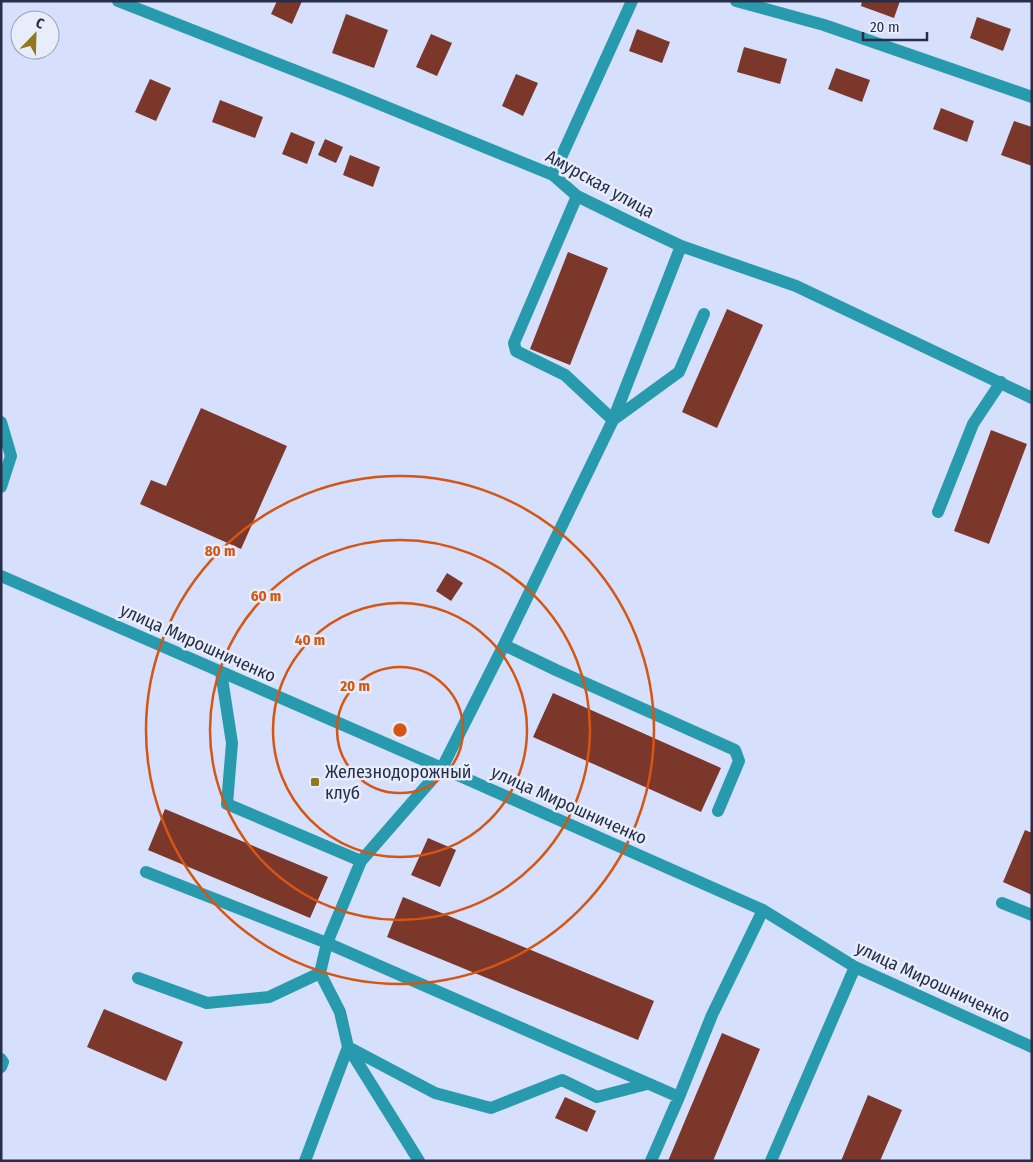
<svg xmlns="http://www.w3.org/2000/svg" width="1033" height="1162" viewBox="0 0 1033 1162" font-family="'Fira Sans Condensed',sans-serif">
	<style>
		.building { fill: #7c372b }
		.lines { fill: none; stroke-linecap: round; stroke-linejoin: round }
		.minor { stroke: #289aad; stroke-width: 12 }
		.ring { fill: none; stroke: #d55512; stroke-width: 2.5 }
		.poi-dot { fill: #92771d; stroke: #e8edfb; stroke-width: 2 }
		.labels { text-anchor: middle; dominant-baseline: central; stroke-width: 5; stroke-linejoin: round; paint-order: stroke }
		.street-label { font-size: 18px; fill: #272e49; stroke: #e8edfb }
		.poi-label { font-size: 18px; fill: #272e49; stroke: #e8edfb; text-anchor: start }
		.centre { fill: #d55512; stroke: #e8edfb; stroke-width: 2.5 }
		.ring-label { font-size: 15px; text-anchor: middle; font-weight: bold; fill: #d55512; stroke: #e8edfb; stroke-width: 5; stroke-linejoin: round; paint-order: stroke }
	</style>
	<rect width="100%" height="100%" fill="#d6dffb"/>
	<path class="building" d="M 277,1 L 302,1 L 292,24 L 271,14 Z
		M 862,1 L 900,1 L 894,18 L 861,6 Z
		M 32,13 L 48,20 L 29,20 Z
		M 346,14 L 388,30 L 374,68 L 332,53 Z
		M 977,17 L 1011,29 L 1003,51 L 970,38 Z
		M 637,29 L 670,42 L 662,63 L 629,51 Z
		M 431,34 L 452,43 L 437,76 L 416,67 Z
		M 744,47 L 787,59 L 780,84 L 737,72 Z
		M 27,50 L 41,50 L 38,55 Z
		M 836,68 L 870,80 L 862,102 L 828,89 Z
		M 516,74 L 538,83 L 523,116 L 502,106 Z
		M 150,79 L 171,88 L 156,121 L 135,112 Z
		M 220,100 L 263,117 L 255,138 L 212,122 Z
		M 941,108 L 974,121 L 967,142 L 933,129 Z
		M 1014,121 L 1032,127 L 1032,166 L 1001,155 Z
		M 291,132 L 315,142 L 307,164 L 282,154 Z
		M 325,139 L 343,147 L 336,163 L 318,155 Z
		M 350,155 L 380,167 L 373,187 L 343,175 Z
		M 568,252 L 608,268 L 570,365 L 530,349 Z
		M 727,309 L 763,325 L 717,428 L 682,412 Z
		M 201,408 L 287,446 L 241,549 L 140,504 L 151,480 L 166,486 Z
		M 991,430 L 1027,444 L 989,544 L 954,531 Z
		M 447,573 L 463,583 L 451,601 L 436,591 Z
		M 553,693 L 721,768 L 701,812 L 533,737 Z
		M 165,809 L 328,877 L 310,918 L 148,850 Z
		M 1025,830 L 1032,833 L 1032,895 L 1003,882 Z
		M 428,838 L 456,850 L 440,887 L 411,875 Z
		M 403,897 L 654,1001 L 638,1040 L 387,937 Z
		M 104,1009 L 183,1042 L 166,1081 L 87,1047 Z
		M 722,1033 L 760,1049 L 713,1161 L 668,1161 Z
		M 868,1095 L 902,1110 L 880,1161 L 841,1161 Z
		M 565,1097 L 596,1111 L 587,1132 L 555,1118 Z"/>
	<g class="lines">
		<path class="minor" d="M 118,1 L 345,90 L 553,175 L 577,196 L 628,221 L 681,246 L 796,286 L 1032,398
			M 736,1 L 824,25 L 1032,97
			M 553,175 L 632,1
			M 577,196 L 514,343 L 516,351 L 565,375 L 613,420 L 679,372 L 704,314
			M 1,422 L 11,456 L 1,487
			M 938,512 L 973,424 L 1001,382
			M 1,576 L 442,768 L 763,910 L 855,967 L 1032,1047
			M 504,645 L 556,670 L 735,750 L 739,761 L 718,811
			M 221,672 L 232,743 L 227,804 L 361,861
			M 146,872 L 327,943 L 679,1097
			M 1002,903 L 1032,915
			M 138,978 L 207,1003 L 269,997 L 320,973
			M 1,1059 L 3,1062 L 1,1067
			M 305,1161 L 348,1047 L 435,1093 L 491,1108 L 562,1080 L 597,1097 L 647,1084
			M 419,1161 L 348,1047 L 340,1012 L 320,973 L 327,943 L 361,861 L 442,768 L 504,645 L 613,420 L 681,246
			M 651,1161 L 679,1097 L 712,1015 L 763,910
			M 771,1161 L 855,967"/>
	</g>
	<g class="ring">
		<circle cx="400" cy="730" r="63"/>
		<circle cx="400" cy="730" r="127"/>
		<circle cx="400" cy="730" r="190"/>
		<circle cx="400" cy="730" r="254"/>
	</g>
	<rect class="poi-dot" x="310" y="777" width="10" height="10" rx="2.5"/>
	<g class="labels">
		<g class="street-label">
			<text transform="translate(600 184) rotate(29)">Амурская улица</text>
			<text transform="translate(198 643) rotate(24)">улица Мирошниченко</text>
			<text transform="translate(569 805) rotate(24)">улица Мирошниченко</text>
			<text transform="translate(933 982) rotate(25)">улица Мирошниченко</text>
		</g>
		<g class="poi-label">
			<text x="325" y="772">Железнодорожный<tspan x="325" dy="21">клуб</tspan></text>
		</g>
	</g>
	<circle cx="400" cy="730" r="8" class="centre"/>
	<g class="ring-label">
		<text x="220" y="556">80 m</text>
		<text x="266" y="601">60 m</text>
		<text x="310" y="645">40 m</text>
		<text x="355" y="691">20 m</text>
	</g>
	<rect width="1033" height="1162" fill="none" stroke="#272e49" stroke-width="5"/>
	<g transform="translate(35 35) rotate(23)"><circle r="24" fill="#e8edfb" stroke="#9ba1b4"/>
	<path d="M0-4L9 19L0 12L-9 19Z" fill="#92771d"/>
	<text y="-8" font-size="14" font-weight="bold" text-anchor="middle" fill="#272e49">С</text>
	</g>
	<path d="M863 32v8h64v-8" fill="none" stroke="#272e49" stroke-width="2.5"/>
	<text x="870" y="32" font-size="15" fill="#272e49" stroke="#e8edfb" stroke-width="4" paint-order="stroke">20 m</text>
</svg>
